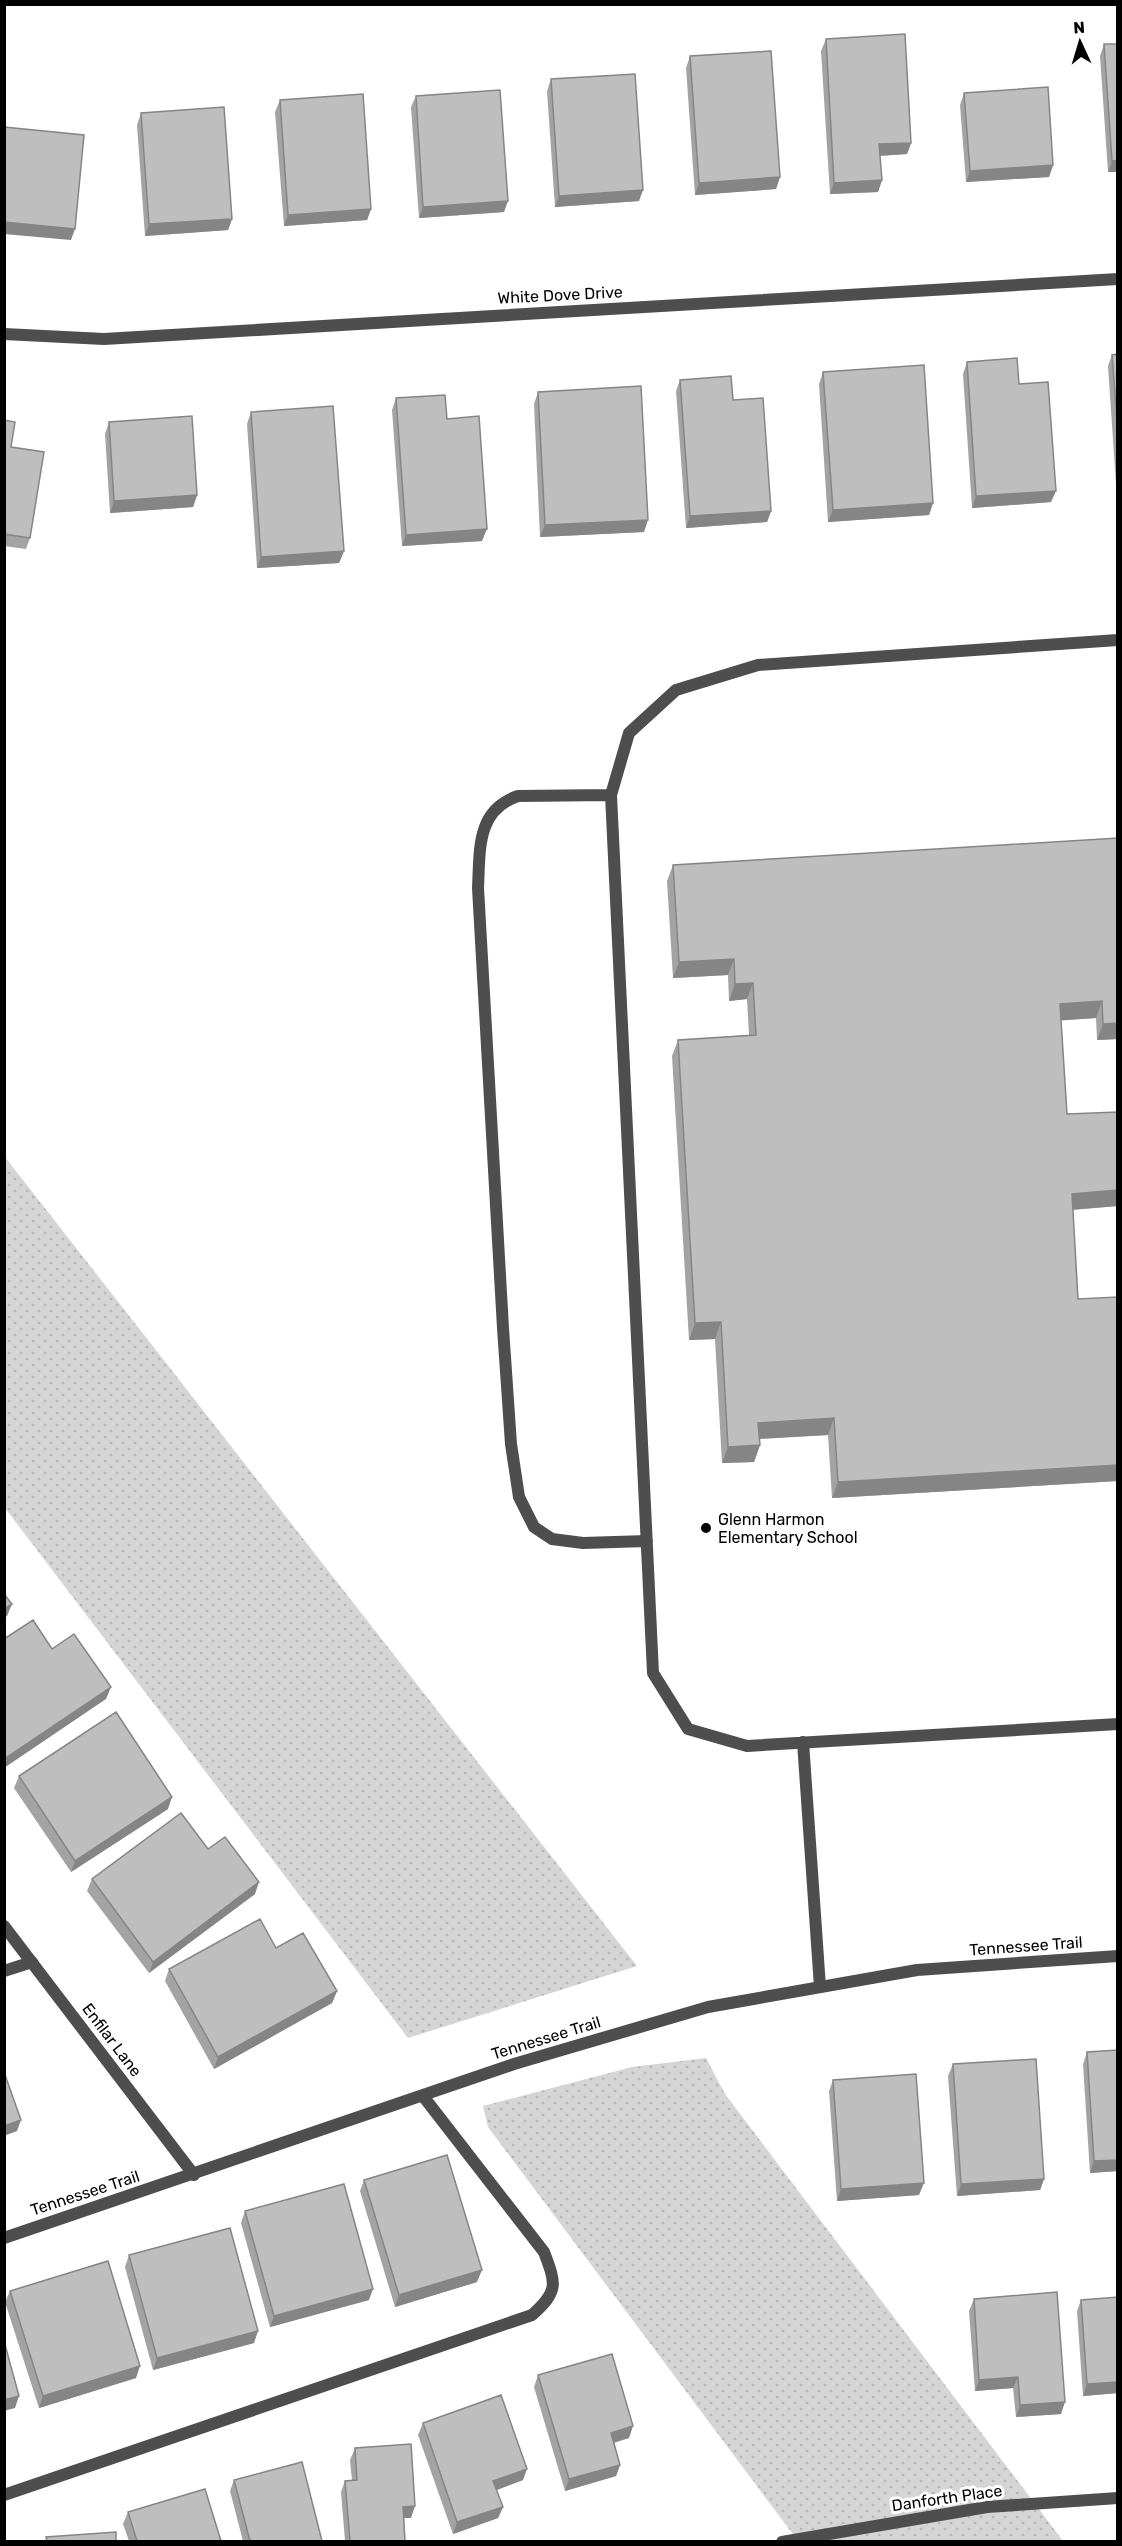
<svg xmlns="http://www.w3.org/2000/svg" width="1122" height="2546" viewBox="0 0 1122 2546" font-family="Rubik,sans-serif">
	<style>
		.grass { fill: url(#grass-dots) }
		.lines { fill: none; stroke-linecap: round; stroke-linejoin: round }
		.service { stroke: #4e4e4e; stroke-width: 12 }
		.minor { stroke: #4e4e4e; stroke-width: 12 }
		.tertiary { stroke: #4e4e4e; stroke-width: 12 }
		.wall { fill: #a3a3a3 }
		.shaded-wall { fill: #858585 }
		.building { fill: #bebebe; stroke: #858585; stroke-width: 1.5 }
		.poi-dot { fill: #000; stroke: #fff; stroke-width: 2 }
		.labels { text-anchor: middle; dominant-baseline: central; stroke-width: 6; stroke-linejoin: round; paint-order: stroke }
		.street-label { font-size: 16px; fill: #000; stroke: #fff }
		.poi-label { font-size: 16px; fill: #000; stroke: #fff; text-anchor: start }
	</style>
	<defs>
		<pattern id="grass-dots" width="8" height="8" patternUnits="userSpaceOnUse" patternTransform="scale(1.5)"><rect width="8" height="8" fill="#d5d5d5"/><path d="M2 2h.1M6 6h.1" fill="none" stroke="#b5b5b5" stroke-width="1.8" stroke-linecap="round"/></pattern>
	</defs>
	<rect width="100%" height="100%" fill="#fff"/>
	<path class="grass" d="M 5,1157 L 637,1966 L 408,2038 L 5,1508 Z
		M 706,2058 L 725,2094 L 1063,2541 L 798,2541 L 488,2127 L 483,2106 L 632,2067 Z"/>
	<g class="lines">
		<path class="service" d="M 1118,640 L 758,665 L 676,690 L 629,733 L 611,795 L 653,1673 L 688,1729 L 747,1746 L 1118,1724
			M 611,795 L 518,796 C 476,810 480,850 478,888 L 503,1328 L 511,1444 L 519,1497 L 534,1527 L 552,1539 L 583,1543 L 647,1541
			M 803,1742 L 820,1987
			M 4,1971 L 32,1962
			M 4,2495 L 532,2315 C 559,2291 556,2284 544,2252 L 423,2096"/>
		<path class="minor" d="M 4,334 L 104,339 L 1118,279
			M 4,1926 L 194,2175
			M 782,2542 L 987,2507 L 1118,2498"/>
		<path class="tertiary" d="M 4,2238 L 514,2064 L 708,2007 L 917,1970 L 1118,1956"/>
	</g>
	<path class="wall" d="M 826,39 L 911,143 L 907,154 L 880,156 L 882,180 L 878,192 L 830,194 L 821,51 Z
		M 1104,44 L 1118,44 L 1118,172 L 1108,172 L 1100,56 Z
		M 690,56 L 780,177 L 776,189 L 695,195 L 686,68 Z
		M 551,79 L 639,201 L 555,207 L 547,91 Z
		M 964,93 L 1053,165 L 1049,177 L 966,182 L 960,105 Z
		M 416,96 L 504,212 L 419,218 L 411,107 Z
		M 280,100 L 371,209 L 367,220 L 284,226 L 275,112 Z
		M 141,113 L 232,219 L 228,230 L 145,236 L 137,125 Z
		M 1118,354 L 1118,484 L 1116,484 L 1108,366 L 1112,355 Z
		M 967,362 L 1019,384 L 1051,502 L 972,508 L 963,374 Z
		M 823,372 L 933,503 L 929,515 L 828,522 L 819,384 Z
		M 680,380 L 733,400 L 771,511 L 767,522 L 686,528 L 676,391 Z
		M 538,392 L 644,532 L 540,537 L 534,404 Z
		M 396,398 L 447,419 L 482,541 L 402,546 L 392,410 Z
		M 251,412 L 344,551 L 339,563 L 257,568 L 247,424 Z
		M 4,420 L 11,447 L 30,538 L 26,549 L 4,546 Z
		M 109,422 L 197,495 L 193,507 L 110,513 L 105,434 Z
		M 1118,838 L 1118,1039 L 1097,1040 L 1096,1018 L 1061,1020 L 1067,1114 L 1118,1112 L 1118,1206 L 1073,1210 L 1078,1299 L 1118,1297 L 1118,1481 L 832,1498 L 828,1435 L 760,1439 L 760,1445 L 754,1462 L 722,1463 L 715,1339 L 689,1340 L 672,1056 L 678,1040 L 749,1035 L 747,999 L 729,1001 L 728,975 L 673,978 L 667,881 L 673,865 Z
		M 19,1776 L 168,1809 L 71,1872 L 14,1788 Z
		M 208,1849 L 255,1894 L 149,1973 L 87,1891 L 92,1879 Z
		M 276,1948 L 337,1991 L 332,2003 L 214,2069 L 165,1981 L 169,1969 Z
		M 1118,2050 L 1118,2171 L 1090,2173 L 1083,2064 L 1087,2052 Z
		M 953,2064 L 1044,2179 L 1040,2190 L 957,2196 L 948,2076 Z
		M 833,2080 L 919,2195 L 837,2201 L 829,2091 Z
		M 364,2180 L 477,2282 L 395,2307 L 360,2191 Z
		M 245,2211 L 369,2300 L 270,2327 L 241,2223 Z
		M 129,2255 L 254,2343 L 153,2370 L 125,2267 Z
		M 10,2291 L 136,2378 L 39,2408 L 5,2302 Z
		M 974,2299 L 1061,2414 L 1016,2417 L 1013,2388 L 975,2391 L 969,2311 Z
		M 1081,2300 L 1118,2393 L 1083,2396 L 1077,2311 Z
		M 538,2375 L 629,2438 L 614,2442 L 620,2465 L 616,2476 L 565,2491 L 534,2387 Z
		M 423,2423 L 523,2480 L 496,2490 L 503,2507 L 498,2518 L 453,2534 L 418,2435 Z
		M 355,2448 L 411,2518 L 404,2518 L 405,2541 L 345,2541 L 341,2492 L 345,2481 L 352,2480 L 350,2460 Z
		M 234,2480 L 322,2541 L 243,2541 L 230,2491 Z
		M 128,2512 L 221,2541 L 129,2541 L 123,2524 Z"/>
	<path class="shaded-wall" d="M 911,143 L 907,154 L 875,156 L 879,144 Z
		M 1118,160 L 1118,172 L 1108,172 L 1112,161 Z
		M 1053,165 L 1049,177 L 966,182 L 970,171 Z
		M 780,177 L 776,189 L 695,195 L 699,183 Z
		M 882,180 L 878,192 L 830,194 L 834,183 Z
		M 643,190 L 639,201 L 555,207 L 559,196 Z
		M 508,201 L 504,212 L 419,218 L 423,207 Z
		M 371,209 L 367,220 L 284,226 L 288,215 Z
		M 232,219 L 228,230 L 145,236 L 149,224 Z
		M 4,222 L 75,229 L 71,240 L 4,234 Z
		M 1056,491 L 1051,502 L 972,508 L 976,496 Z
		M 197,495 L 193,507 L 110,513 L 114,501 Z
		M 933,503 L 929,515 L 828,522 L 833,510 Z
		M 771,511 L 767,522 L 686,528 L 690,516 Z
		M 648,520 L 644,532 L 540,537 L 545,525 Z
		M 487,529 L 482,541 L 402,546 L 406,535 Z
		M 344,551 L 339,563 L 257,568 L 261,557 Z
		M 734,959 L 728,975 L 673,978 L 679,962 Z
		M 753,983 L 747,999 L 729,1001 L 735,984 Z
		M 1102,1001 L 1096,1018 L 1054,1021 L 1060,1004 Z
		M 1118,1023 L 1118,1039 L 1097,1040 L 1103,1024 Z
		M 1118,1190 L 1118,1206 L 1066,1210 L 1072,1194 Z
		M 721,1322 L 715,1339 L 689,1340 L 695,1323 Z
		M 834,1418 L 828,1435 L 752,1439 L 758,1423 Z
		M 760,1445 L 754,1462 L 722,1463 L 728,1447 Z
		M 1118,1465 L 1118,1481 L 832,1498 L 838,1482 Z
		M 12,1604 L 7,1616 L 4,1618 L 4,1609 Z
		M 111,1687 L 106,1699 L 4,1768 L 4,1759 Z
		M 172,1797 L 168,1809 L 71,1872 L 75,1861 Z
		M 259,1882 L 255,1894 L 149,1973 L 153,1962 Z
		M 337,1991 L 332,2003 L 214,2069 L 218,2057 Z
		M 21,2120 L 17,2131 L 4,2136 L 4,2126 Z
		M 1118,2160 L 1118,2171 L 1090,2173 L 1094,2161 Z
		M 1044,2179 L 1040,2190 L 957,2196 L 961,2184 Z
		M 924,2183 L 919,2195 L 837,2201 L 841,2189 Z
		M 482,2270 L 477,2282 L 395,2307 L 399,2295 Z
		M 373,2289 L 369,2300 L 270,2327 L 274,2316 Z
		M 258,2331 L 254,2343 L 153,2370 L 157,2358 Z
		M 140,2366 L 136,2378 L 39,2408 L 43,2396 Z
		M 1018,2377 L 1013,2388 L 975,2391 L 979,2380 Z
		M 1118,2382 L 1118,2393 L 1083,2396 L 1087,2384 Z
		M 19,2396 L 15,2408 L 4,2411 L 4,2400 Z
		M 1065,2402 L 1061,2414 L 1016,2417 L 1020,2405 Z
		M 633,2426 L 629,2438 L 607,2445 L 611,2433 Z
		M 620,2465 L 616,2476 L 565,2491 L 569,2479 Z
		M 527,2469 L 523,2480 L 489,2493 L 493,2481 Z
		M 415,2506 L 411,2518 L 399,2518 L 403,2507 Z
		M 503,2507 L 498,2518 L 453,2534 L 457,2522 Z"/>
	<path class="building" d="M 905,34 L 911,143 L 879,144 L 882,180 L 834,183 L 826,39 Z
		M 1104,44 L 1118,44 L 1118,160 L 1112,161 Z
		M 771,51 L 780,177 L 699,183 L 690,56 Z
		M 635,74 L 643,190 L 559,196 L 551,79 Z
		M 1048,87 L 1053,165 L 970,171 L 964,93 Z
		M 500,90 L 508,201 L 423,207 L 416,96 Z
		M 363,94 L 371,209 L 288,215 L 280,100 Z
		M 224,107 L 232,219 L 149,224 L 141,113 Z
		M 4,127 L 84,135 L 75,229 L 4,222 Z
		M 1118,354 L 1118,433 L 1112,355 Z
		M 1017,358 L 1019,384 L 1048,382 L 1056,491 L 976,496 L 967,362 Z
		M 924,365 L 933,503 L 833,510 L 823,372 Z
		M 731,376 L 733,400 L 763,398 L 771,511 L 690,516 L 680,380 Z
		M 641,386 L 648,520 L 545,525 L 538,392 Z
		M 445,395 L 447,419 L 479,416 L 487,529 L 406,535 L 396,398 Z
		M 333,406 L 344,551 L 261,557 L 251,412 Z
		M 192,416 L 197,495 L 114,501 L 109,422 Z
		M 4,420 L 15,422 L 11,447 L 44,452 L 30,538 L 4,534 Z
		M 1118,838 L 1118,1023 L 1103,1024 L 1102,1001 L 1060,1004 L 1067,1114 L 1118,1112 L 1118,1190 L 1072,1194 L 1078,1299 L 1118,1297 L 1118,1465 L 838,1482 L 834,1418 L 758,1423 L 760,1445 L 728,1447 L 721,1322 L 695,1323 L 678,1040 L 756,1035 L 753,983 L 735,984 L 734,959 L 679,962 L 673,865 Z
		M 4,1594 L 12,1604 L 4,1609 Z
		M 33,1620 L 52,1649 L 74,1634 L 111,1687 L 4,1759 L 4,1639 Z
		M 116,1712 L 172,1797 L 75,1861 L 19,1776 Z
		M 181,1813 L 208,1849 L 225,1837 L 259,1882 L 153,1962 L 92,1879 Z
		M 260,1919 L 276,1948 L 303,1933 L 337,1991 L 218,2057 L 169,1969 Z
		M 1118,2050 L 1118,2160 L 1094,2161 L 1087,2052 Z
		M 1036,2059 L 1044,2179 L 961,2184 L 953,2064 Z
		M 4,2072 L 21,2120 L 4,2126 Z
		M 916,2074 L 924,2183 L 841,2189 L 833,2080 Z
		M 447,2155 L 482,2270 L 399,2295 L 364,2180 Z
		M 344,2184 L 373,2289 L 274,2316 L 245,2211 Z
		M 230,2228 L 258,2331 L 157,2358 L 129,2255 Z
		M 108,2261 L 140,2366 L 43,2396 L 10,2291 Z
		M 1057,2292 L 1065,2402 L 1020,2405 L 1018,2377 L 979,2380 L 974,2299 Z
		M 1118,2297 L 1118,2382 L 1087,2384 L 1081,2300 Z
		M 4,2341 L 19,2396 L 4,2400 Z
		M 612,2354 L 633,2426 L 611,2433 L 620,2465 L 569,2479 L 538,2375 Z
		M 501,2395 L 527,2469 L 493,2481 L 503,2507 L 457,2522 L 423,2423 Z
		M 411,2444 L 415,2506 L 403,2507 L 405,2541 L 350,2541 L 345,2481 L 357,2480 L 355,2448 Z
		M 302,2462 L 322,2541 L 250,2541 L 234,2480 Z
		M 205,2489 L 221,2541 L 137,2541 L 128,2512 Z
		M 116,2532 L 116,2541 L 47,2541 L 46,2537 Z"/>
	<circle class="poi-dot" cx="706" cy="1528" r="6"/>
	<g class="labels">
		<g class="street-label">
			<text transform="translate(560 295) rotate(-3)">White Dove Drive</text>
			<text transform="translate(1026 1946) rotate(-4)">Tennessee Trail</text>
			<text transform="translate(546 2038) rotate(-17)">Tennessee Trail</text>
			<text transform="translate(112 2040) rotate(53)">Enfilar Lane</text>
			<text transform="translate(85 2193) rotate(-18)">Tennessee Trail</text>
			<text transform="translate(947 2498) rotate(-8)">Danforth Place</text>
		</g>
		<g class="poi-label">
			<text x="718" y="1519">Glenn Harmon<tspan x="718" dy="18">Elementary School</tspan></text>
		</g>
	</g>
	<rect width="1122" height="2546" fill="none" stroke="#000000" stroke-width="12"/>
	<g transform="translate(1080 42) rotate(356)" stroke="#ffffff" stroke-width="4.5" paint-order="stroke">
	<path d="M0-4.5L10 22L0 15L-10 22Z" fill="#000000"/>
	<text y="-9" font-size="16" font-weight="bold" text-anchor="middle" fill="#000000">N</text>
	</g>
</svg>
